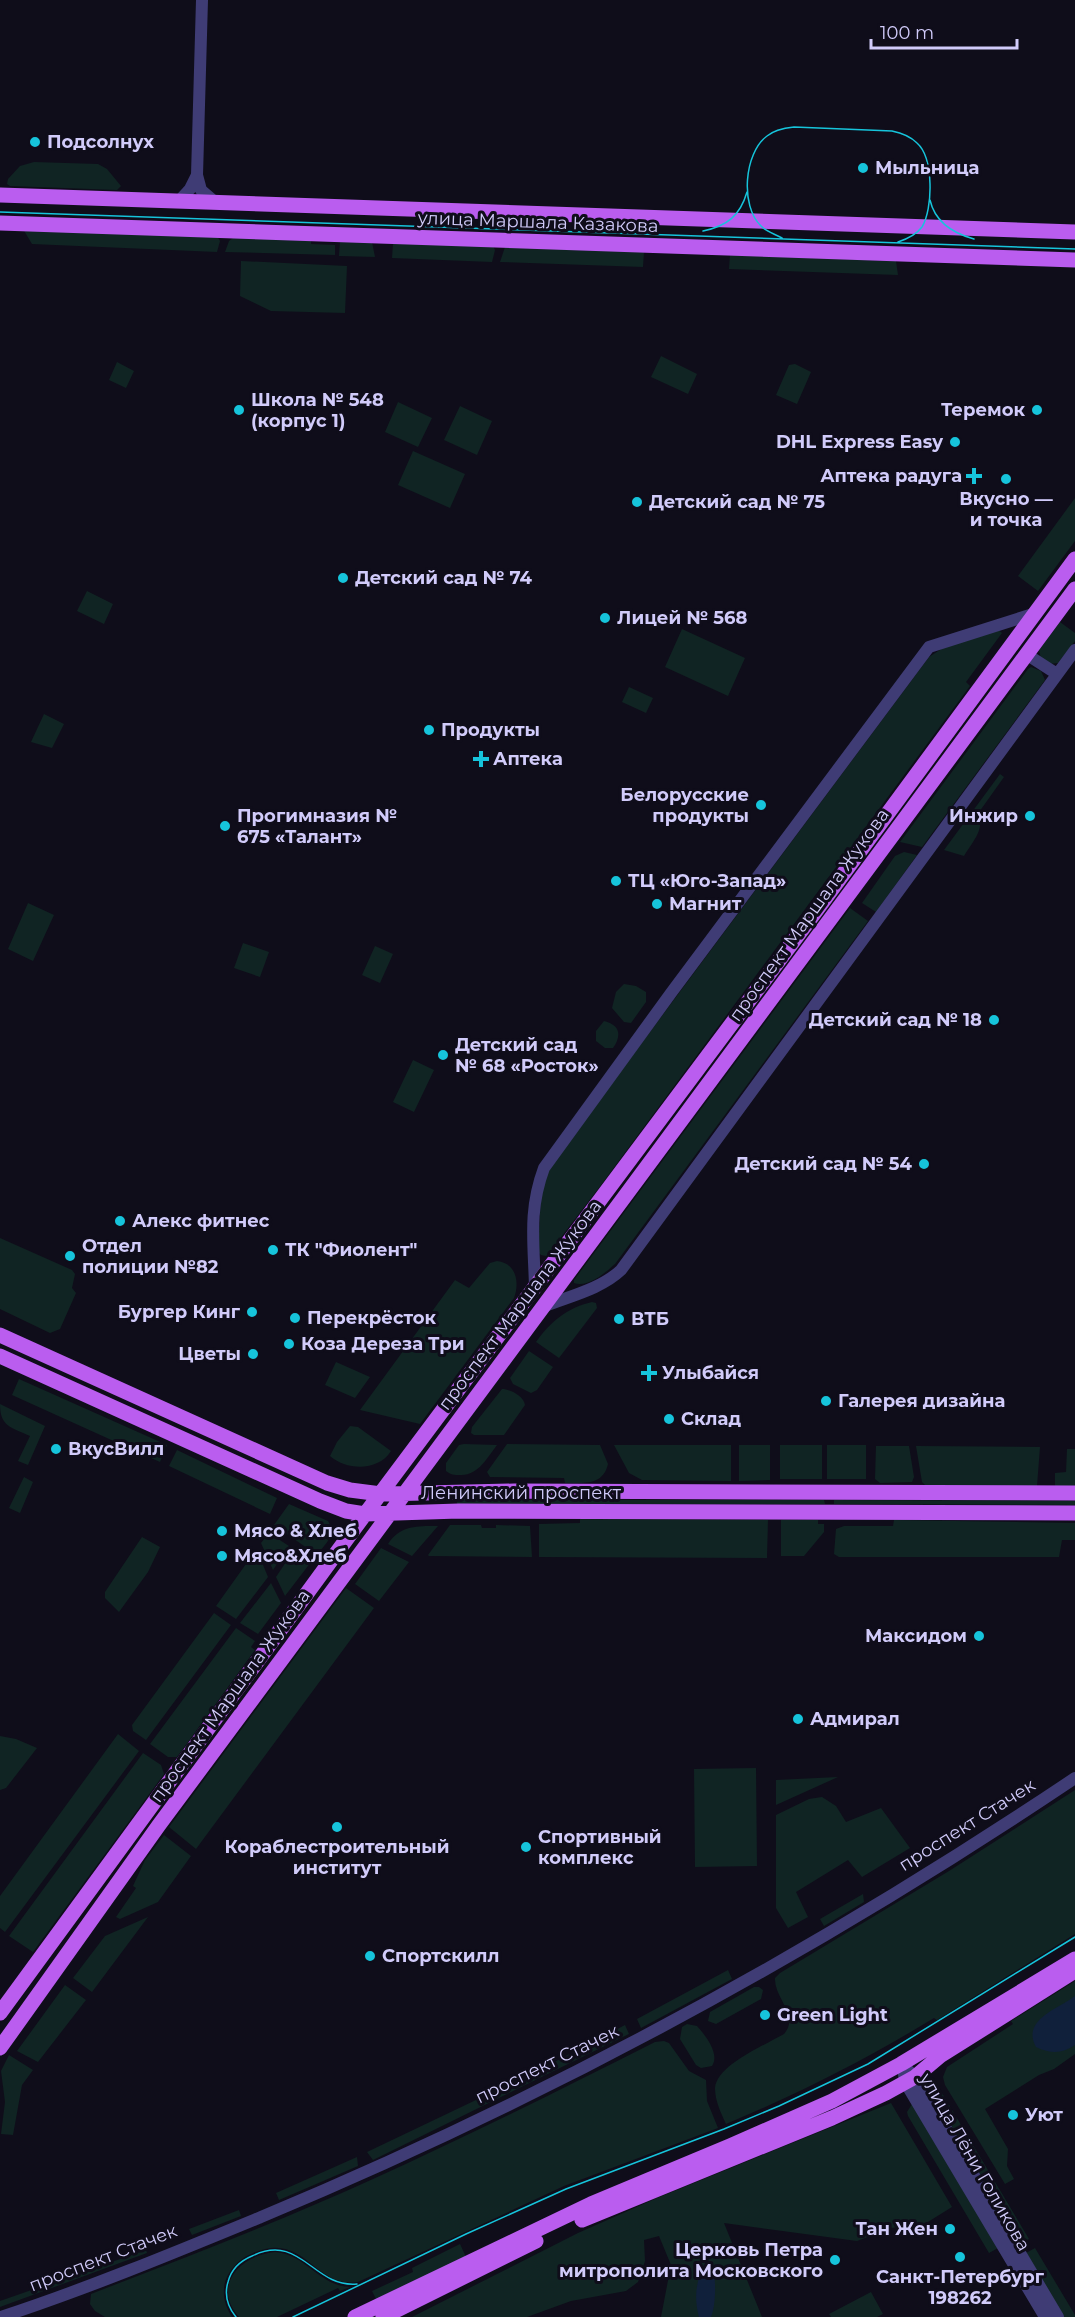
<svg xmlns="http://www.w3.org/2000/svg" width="1075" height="2317" viewBox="0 0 1075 2317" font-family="Montserrat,sans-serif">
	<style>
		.green { fill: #102423 }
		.water { fill: #10203b }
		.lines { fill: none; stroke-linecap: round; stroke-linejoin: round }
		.minor { stroke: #3f3c75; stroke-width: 12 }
		.major { stroke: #ba5def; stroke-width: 15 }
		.tram { stroke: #16c4db; stroke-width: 1.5 }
		.poi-dot { fill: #16c4db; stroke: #0f0d1a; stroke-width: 2 }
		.labels { text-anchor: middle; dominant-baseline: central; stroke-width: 6; stroke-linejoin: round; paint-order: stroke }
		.poi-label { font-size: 18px; font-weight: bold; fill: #d1cbfa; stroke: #0f0d1a; text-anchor: start }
		.street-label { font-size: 18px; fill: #d1cbfa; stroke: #0f0d1a }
	</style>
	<rect width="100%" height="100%" fill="#0f0d1a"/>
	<path class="green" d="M 34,162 L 98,164 L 107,169 L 121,186 L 117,190 L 10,186 L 7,184 L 8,179 L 20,166 Z
		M 23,229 L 217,236 L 220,241 L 217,252 L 32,244 Z
		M 234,237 L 311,240 L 311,244 L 335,245 L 335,255 L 225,252 L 229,241 Z
		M 340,241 L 372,242 L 375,257 L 339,256 Z
		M 393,243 L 493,246 L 495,250 L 492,262 L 392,258 Z
		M 505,247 L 644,252 L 643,267 L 500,262 Z
		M 730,255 L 896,261 L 898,275 L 729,269 Z
		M 241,261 L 347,266 L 345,313 L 271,311 L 240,296 Z
		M 661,356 L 697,374 L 688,394 L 651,377 Z
		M 117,362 L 134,371 L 126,388 L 109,380 Z
		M 795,364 L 811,372 L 797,404 L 776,395 L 789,365 Z
		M 398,402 L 432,418 L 418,447 L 385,432 Z
		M 460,406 L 492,421 L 477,455 L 444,440 Z
		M 413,451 L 465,474 L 450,508 L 398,485 Z
		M 1075,498 L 1075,541 L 1038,591 L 1018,576 Z
		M 87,591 L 113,604 L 104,624 L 77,611 Z
		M 1060,622 L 1075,633 L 1075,641 L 1058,663 L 1049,664 L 1041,659 L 1039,650 Z
		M 682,629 L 745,658 L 728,696 L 665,667 Z
		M 997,629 L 1002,633 L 966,682 L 970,686 L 601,1185 L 549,1253 L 546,1256 L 541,1255 L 538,1252 L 541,1194 L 548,1169 L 929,657 L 946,646 Z
		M 1031,667 L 1041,671 L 1045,680 L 922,847 L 900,842 L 1028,669 Z
		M 629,687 L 653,698 L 646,713 L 622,702 Z
		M 44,714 L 64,724 L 52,748 L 31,742 Z
		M 1000,774 L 1004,777 L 977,815 C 987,827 971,844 964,856 L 944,850 Z
		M 904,852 L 917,855 L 876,912 L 862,903 L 895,856 Z
		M 28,903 L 54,915 L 33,961 L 8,949 Z
		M 850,908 L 868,921 L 615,1264 C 605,1273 588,1288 574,1283 L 574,1280 Z
		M 243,943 L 269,952 L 260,977 L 234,968 Z
		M 375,946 L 393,954 L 380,983 L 362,975 Z
		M 624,984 L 636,986 L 646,992 L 646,1002 L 631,1023 L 624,1022 L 612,1008 L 616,992 Z
		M 604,1021 C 620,1025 622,1035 613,1048 L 605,1048 L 596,1041 L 596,1031 Z
		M 413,1060 L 434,1070 L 414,1112 L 393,1102 Z
		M 0,1238 L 72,1270 L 75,1274 L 72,1288 L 76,1293 L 60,1329 L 50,1333 L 0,1309 Z
		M 497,1261 C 516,1263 520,1282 514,1298 L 420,1424 L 360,1410 L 455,1280 L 469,1288 L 490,1263 Z
		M 592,1302 L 596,1303 L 597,1308 L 559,1358 L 536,1342 C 551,1321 567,1308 592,1302 Z
		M 529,1351 L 553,1367 L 537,1390 L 531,1393 L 513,1384 L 510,1378 Z
		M 336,1362 L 370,1377 L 355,1398 L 325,1385 Z
		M 19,1379 L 167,1445 L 160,1462 L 12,1395 Z
		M 502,1389 C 510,1389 524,1396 525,1405 L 504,1435 L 474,1435 L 471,1433 L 472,1427 Z
		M 0,1404 L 45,1426 L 28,1465 L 18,1461 L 30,1436 C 11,1427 0,1427 0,1404 Z
		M 350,1426 L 358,1427 L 391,1451 C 379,1471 347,1471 330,1456 L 337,1442 Z
		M 507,1444 L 600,1445 L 608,1464 C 603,1486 583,1483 565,1483 L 564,1478 L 490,1477 L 487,1472 Z
		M 459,1445 L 464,1444 L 497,1445 C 487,1458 478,1476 460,1475 C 454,1475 451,1475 446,1471 L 446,1463 Z
		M 614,1445 L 731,1445 L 731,1481 L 642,1480 L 629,1473 Z
		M 739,1445 L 770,1445 L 770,1480 L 739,1481 Z
		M 780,1445 L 822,1445 L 822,1479 L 780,1479 Z
		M 827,1445 L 866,1445 L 866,1479 L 827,1479 Z
		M 876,1446 L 909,1446 L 914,1477 L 912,1482 L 880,1483 L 875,1479 Z
		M 916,1446 L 1040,1447 L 1037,1486 L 925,1485 L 922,1482 Z
		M 1067,1449 L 1075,1449 L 1075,1486 L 1055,1486 L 1055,1473 L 1066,1472 Z
		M 177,1450 L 277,1498 L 270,1514 L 169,1466 Z
		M 24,1477 L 33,1482 L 20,1513 L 9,1508 Z
		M 457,1500 L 824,1500 L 825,1504 L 457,1504 Z
		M 834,1500 L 1075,1501 L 1075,1505 L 834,1504 Z
		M 289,1504 L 328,1521 C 337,1535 325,1544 317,1555 L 274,1525 Z
		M 580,1519 L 768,1520 L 767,1558 L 539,1557 L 539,1524 L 580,1523 Z
		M 781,1520 L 818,1520 L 818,1524 L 824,1524 L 824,1532 L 804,1556 L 781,1556 Z
		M 894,1520 L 1075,1523 L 1075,1540 L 1062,1540 L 1059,1557 L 839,1557 L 834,1554 L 836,1529 L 844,1526 L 893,1526 Z
		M 450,1525 L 481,1525 L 482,1528 L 496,1528 L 496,1525 L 530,1526 L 532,1557 L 429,1556 L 428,1555 Z
		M 438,1526 L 412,1556 L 388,1544 C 400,1525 418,1526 438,1526 Z
		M 269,1533 L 289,1546 L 273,1570 L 261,1543 Z
		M 142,1537 L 160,1547 L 148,1572 L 119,1612 L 105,1598 L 105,1592 Z
		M 381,1548 L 409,1562 L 379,1601 L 355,1584 Z
		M 294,1550 L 311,1562 L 285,1596 L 276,1577 Z
		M 251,1557 L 261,1560 L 268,1577 L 236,1619 L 216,1606 Z
		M 271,1583 L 281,1603 L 258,1634 L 240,1623 Z
		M 346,1588 L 374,1608 L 196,1849 L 169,1827 Z
		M 214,1613 L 231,1625 L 146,1740 L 133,1731 L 132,1725 Z
		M 236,1628 L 255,1641 L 251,1647 L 255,1650 L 177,1757 L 168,1757 L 150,1744 Z
		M 118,1734 L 139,1751 L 5,1932 L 0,1928 L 0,1896 Z
		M 0,1736 L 16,1739 L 37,1748 L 6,1788 L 0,1790 Z
		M 143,1753 L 161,1765 L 164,1774 L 33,1952 L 9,1936 Z
		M 756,1768 L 757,1866 L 695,1867 L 694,1769 Z
		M 838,1777 L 776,1805 L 776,1780 Z
		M 1075,1790 L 1075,1934 L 937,2020 L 934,2018 C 867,2059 798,2094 726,2124 C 721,2113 715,2101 715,2088 C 717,2065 765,2045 784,2034 C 800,2016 774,1998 775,1978 L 780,1973 L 949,1871 Z
		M 822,1797 L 836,1806 L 846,1822 L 881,1808 L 910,1848 L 862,1877 L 848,1860 L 796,1892 L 808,1917 L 788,1928 L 776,1908 L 776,1815 L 809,1799 Z
		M 164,1835 L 191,1856 L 158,1902 L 120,1919 L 116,1917 L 136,1888 L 133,1886 L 145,1860 Z
		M 863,1894 L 864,1902 L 824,1926 L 820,1919 Z
		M 148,1917 L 92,1992 L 73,1978 L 105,1936 Z
		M 728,1970 L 732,1979 L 641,2028 L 637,2019 Z
		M 1075,1981 L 1075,2054 L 1054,2069 L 1039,2075 L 985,2109 L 1008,2149 L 1007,2166 L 1014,2179 L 1005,2184 L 945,2085 L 943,2077 L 947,2067 L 1013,2024 L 1011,2021 Z
		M 65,1985 L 86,2000 L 38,2062 L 17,2051 Z
		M 754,1987 L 759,1987 L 763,1990 L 761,1999 L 716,2024 L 708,2021 L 710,2012 Z
		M 687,2024 L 697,2026 C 706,2036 720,2054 712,2066 L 701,2068 L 696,2065 L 680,2039 L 682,2027 Z
		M 625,2025 L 629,2034 L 373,2160 L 367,2152 L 539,2070 Z
		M 664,2041 L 669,2043 L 689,2071 L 706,2080 L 707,2101 L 718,2128 L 564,2186 L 358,2282 C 313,2289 304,2227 249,2255 C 238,2260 229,2270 225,2282 C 222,2295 225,2306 232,2317 L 105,2317 L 95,2311 L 90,2304 L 91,2294 C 186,2257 281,2221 373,2179 C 468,2136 562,2089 655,2042 Z
		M 9,2055 L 33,2070 L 22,2085 L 13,2135 L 1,2134 L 5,2102 L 1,2071 Z
		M 939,2088 L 1029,2239 L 1021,2243 L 931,2092 Z
		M 891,2103 L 952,2207 L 915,2230 L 899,2227 L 891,2228 L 857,2241 L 724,2223 L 762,2317 L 661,2317 L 671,2265 L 659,2236 L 644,2240 L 645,2261 L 638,2282 L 626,2291 L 571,2301 L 527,2317 L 412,2317 L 578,2233 L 657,2198 Z
		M 912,2104 L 998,2248 L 989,2253 L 908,2116 L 907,2112 Z
		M 357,2157 L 358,2166 L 279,2200 L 276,2193 Z
		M 239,2210 L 241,2216 L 192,2235 L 189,2229 Z
		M 460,2244 L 466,2257 L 376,2299 L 372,2291 L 413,2272 L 412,2268 Z
		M 1035,2248 L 1075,2315 L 1075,2317 L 1064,2317 L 1026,2253 Z
		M 146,2250 L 147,2253 L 0,2307 L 0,2301 Z
		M 275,2252 C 306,2254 319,2286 350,2287 L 340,2291 L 338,2288 L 277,2317 L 239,2317 C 211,2285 241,2255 275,2252 Z
		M 871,2292 L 883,2314 L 877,2317 L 831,2317 L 829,2314 Z"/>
	<path class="water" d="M 1075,1996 L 1075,2045 C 1062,2054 1051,2054 1036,2047 C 1021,2020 1058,2009 1075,1996 Z
		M 711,2263 C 717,2274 716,2306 711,2317 L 699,2317 C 694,2299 695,2280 706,2264 Z"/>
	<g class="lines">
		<path class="minor" d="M 202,0 L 197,175 L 201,190 L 215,202
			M 179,201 L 190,189 L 197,175
			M 1026,654 L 1057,674
			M 535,1288 C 534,1243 528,1211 544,1168 L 671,993 L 929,647 L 1033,614
			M 545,1306 C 570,1296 601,1289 621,1270 L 1075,650
			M 901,2064 L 915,2077 L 926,2095 L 1058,2317
			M 904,2074 L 905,2082 L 1045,2317
			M 1,2317 C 89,2288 176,2252 261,2217 C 549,2097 816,1952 1075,1778"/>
		<path class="major" d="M 0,195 L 1075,232
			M 0,223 L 1075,260
			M 0,1335 L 327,1483 L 350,1490 L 381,1494 L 514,1491 L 1075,1493
			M 0,1356 L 320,1501 L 346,1511 L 365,1514 L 459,1511 L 1075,1513
			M 0,2013 L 354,1529 L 813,915 L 1075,559
			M 0,2048 L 159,1825 L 1075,589
			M 582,2220 L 832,2118 L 886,2093 L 915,2077 L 940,2056 L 1075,1971
			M 355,2317 L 591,2204 L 730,2146 L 832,2101 L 901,2064 L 1075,1959
			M 383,2317 L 536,2241"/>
		<path class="tram" d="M 930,200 C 935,222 952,233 974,239
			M 0,212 L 1075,249
			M 703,231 C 727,226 740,216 747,192
			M 782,238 C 775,234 767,232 761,226 C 740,206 744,153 767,136 C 774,130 785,128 794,127 L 892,131 C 902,133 910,136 917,143 C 934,158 933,209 922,227 C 916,235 907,239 898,242
			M 236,2317 C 228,2307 224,2295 228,2282 C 231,2270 240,2261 252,2256 C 301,2232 313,2288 357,2284
			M 293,2317 L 466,2234 L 566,2189 L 724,2129 L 779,2106 L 868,2064 L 1075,1937"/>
	</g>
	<g class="poi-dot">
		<circle cx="35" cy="142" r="6"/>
		<circle cx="863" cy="168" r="6"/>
		<circle cx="239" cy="410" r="6"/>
		<circle cx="1037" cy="410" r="6"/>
		<circle cx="955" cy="442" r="6"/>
		<path d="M971 467h6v6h6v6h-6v6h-6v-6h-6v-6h6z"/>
		<circle cx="1006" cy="479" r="6"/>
		<circle cx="637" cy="502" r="6"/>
		<circle cx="343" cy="578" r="6"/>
		<circle cx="605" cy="618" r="6"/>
		<circle cx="429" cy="730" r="6"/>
		<path d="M478 750h6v6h6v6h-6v6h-6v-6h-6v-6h6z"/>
		<circle cx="761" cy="805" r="6"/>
		<circle cx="1030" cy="816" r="6"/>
		<circle cx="225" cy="826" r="6"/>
		<circle cx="616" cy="881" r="6"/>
		<circle cx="657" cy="904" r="6"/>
		<circle cx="994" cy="1020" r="6"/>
		<circle cx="443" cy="1055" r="6"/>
		<circle cx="924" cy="1164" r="6"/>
		<circle cx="120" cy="1221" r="6"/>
		<circle cx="273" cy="1250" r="6"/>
		<circle cx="70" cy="1256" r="6"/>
		<circle cx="252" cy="1312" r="6"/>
		<circle cx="295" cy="1318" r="6"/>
		<circle cx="619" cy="1319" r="6"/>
		<circle cx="289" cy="1344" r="6"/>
		<circle cx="253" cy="1354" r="6"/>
		<path d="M646 1364h6v6h6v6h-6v6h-6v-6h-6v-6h6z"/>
		<circle cx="826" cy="1401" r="6"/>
		<circle cx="669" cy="1419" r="6"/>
		<circle cx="56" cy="1449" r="6"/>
		<circle cx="222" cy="1531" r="6"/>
		<circle cx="222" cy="1556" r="6"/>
		<circle cx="979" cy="1636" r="6"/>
		<circle cx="798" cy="1719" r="6"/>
		<circle cx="337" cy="1827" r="6"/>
		<circle cx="526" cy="1847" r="6"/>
		<circle cx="370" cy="1956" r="6"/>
		<circle cx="765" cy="2015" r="6"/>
		<circle cx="1013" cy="2115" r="6"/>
		<circle cx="950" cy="2229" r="6"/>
		<circle cx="960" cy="2257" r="6"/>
		<circle cx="835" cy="2260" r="6"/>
	</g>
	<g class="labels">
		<g class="poi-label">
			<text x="47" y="142">Подсолнух</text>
			<text x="875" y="168">Мыльница</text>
			<text x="251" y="400">Школа № 548<tspan x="251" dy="21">(корпус 1)</tspan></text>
			<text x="1025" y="410" text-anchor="end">Теремок</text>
			<text x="943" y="442" text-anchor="end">DHL Express Easy</text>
			<text x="962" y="476" text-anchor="end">Аптека радуга</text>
			<text x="1006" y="499" text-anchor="middle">Вкусно —<tspan x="1006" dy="21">и точка</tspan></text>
			<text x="649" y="502">Детский сад № 75</text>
			<text x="355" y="578">Детский сад № 74</text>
			<text x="617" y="618">Лицей № 568</text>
			<text x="441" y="730">Продукты</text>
			<text x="493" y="759">Аптека</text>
			<text x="749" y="795" text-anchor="end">Белорусские<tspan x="749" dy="21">продукты</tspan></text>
			<text x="237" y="816">Прогимназия №<tspan x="237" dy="21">675 «Талант»</tspan></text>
			<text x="1018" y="816" text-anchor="end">Инжир</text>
			<text x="628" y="881">ТЦ «Юго-Запад»</text>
			<text x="669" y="904">Магнит</text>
			<text x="982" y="1020" text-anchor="end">Детский сад № 18</text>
			<text x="455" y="1045">Детский сад<tspan x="455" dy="21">№ 68 «Росток»</tspan></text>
			<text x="912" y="1164" text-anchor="end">Детский сад № 54</text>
			<text x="132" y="1221">Алекс фитнес</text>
			<text x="82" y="1246">Отдел<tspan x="82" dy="21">полиции №82</tspan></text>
			<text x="285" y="1250">ТК "Фиолент"</text>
			<text x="240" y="1312" text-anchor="end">Бургер Кинг</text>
			<text x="307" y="1318">Перекрёсток</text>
			<text x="631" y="1319">ВТБ</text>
			<text x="301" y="1344">Коза Дереза Три</text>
			<text x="241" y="1354" text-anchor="end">Цветы</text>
			<text x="662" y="1373">Улыбайся</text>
			<text x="838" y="1401">Галерея дизайна</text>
			<text x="681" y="1419">Склад</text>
			<text x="68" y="1449">ВкусВилл</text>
			<text x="234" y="1531">Мясо &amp; Хлеб</text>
			<text x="234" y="1556">Мясо&amp;Хлеб</text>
			<text x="967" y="1636" text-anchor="end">Максидом</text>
			<text x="810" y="1719">Адмирал</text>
			<text x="538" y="1837">Спортивный<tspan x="538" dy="21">комплекс</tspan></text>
			<text x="337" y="1847" text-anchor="middle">Кораблестроительный<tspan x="337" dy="21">институт</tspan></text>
			<text x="382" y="1956">Спортскилл</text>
			<text x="777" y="2015">Green Light</text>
			<text x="1025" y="2115">Уют</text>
			<text x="938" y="2229" text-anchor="end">Тан Жен</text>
			<text x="823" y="2250" text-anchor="end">Церковь Петра<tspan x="823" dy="21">митрополита Московского</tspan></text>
			<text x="960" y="2277" text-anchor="middle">Санкт-Петербург<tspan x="960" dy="21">198262</tspan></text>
		</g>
		<g class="street-label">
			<text transform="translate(538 222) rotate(2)">улица Маршала Казакова</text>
			<text transform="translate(809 915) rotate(-54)">проспект Маршала Жукова</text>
			<text transform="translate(520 1305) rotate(-53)">проспект Маршала Жукова</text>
			<text x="521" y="1493">Ленинский проспект</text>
			<text transform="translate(230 1696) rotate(-54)">проспект Маршала Жукова</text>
			<text transform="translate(967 1825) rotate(-32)">проспект Стачек</text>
			<text transform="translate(547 2064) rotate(-26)">проспект Стачек</text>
			<text transform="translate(975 2162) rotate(60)">улица Лёни Голикова</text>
			<text transform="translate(103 2258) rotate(-21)">проспект Стачек</text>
		</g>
	</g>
	<path d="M871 39v9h146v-9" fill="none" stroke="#d1cbfa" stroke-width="3"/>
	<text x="880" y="39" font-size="18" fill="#d1cbfa" stroke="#0f0d1a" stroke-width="4.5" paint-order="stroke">100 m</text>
</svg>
